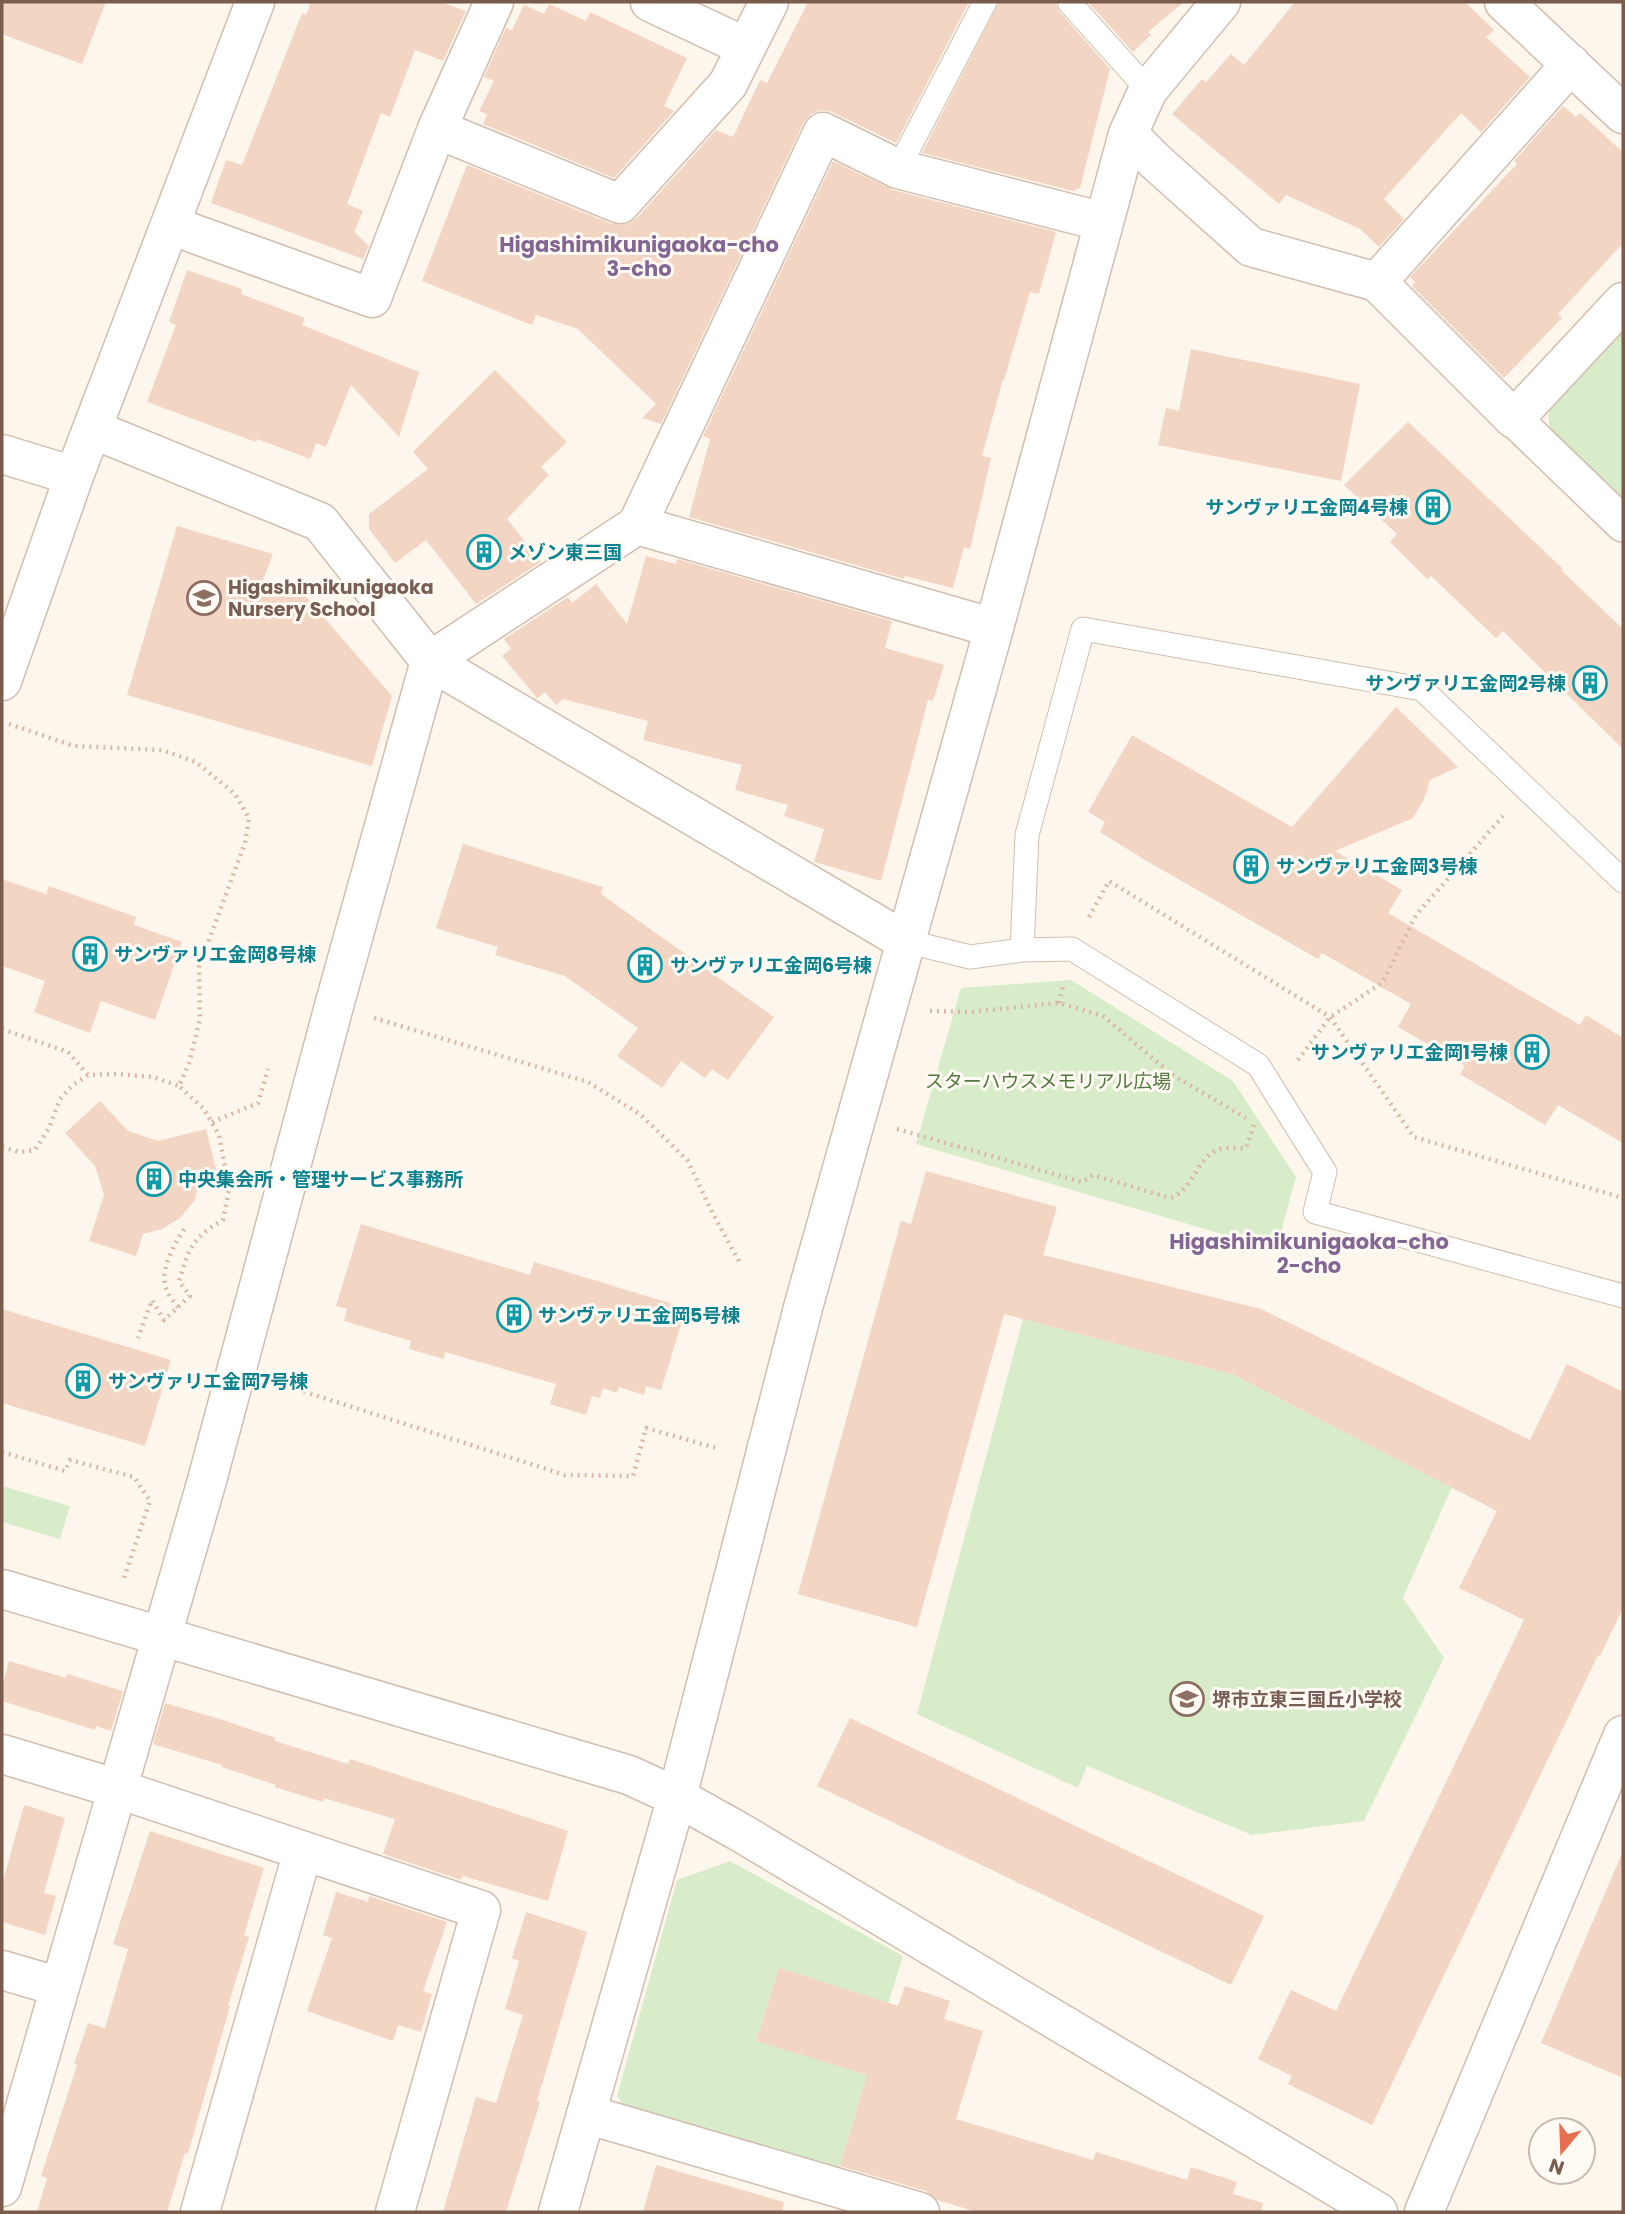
<svg xmlns="http://www.w3.org/2000/svg" width="1625" height="2214" viewBox="0 0 1625 2214" font-family="Poppins,'Noto Sans JP',sans-serif">
	<style>
		.green { fill: #d8ecc9 }
		.building { fill: #f3d5c3 }
		.lines { fill: none; stroke-linecap: round; stroke-linejoin: round }
		.service-casing { stroke: #d1beb0; stroke-width: 25 }
		.pedestrian-casing { stroke: #d1beb0; stroke-width: 38 }
		.minor-casing { stroke: #d1beb0; stroke-width: 41 }
		.tertiary-casing { stroke: #d1beb0; stroke-width: 41 }
		.path { stroke: #d9b8a5; stroke-width: 4.5; stroke-dasharray: 2 5; stroke-linecap: butt }
		.service { stroke: #fff; stroke-width: 23 }
		.pedestrian { stroke: #fff; stroke-width: 35 }
		.minor { stroke: #fff; stroke-width: 38 }
		.tertiary { stroke: #fff; stroke-width: 38 }
		.labels { text-anchor: middle; dominant-baseline: central; stroke-width: 6; stroke-linejoin: round; paint-order: stroke }
		.culture-label { font-size: 19px; font-weight: bold; fill: #0d838f; stroke: #fffaf3; text-anchor: start }
		.education-label { font-size: 19px; font-weight: bold; fill: #785e54; stroke: #fffaf3; text-anchor: start }
		.park-label { font-size: 19px; fill: #537a41; stroke: #fffaf3 }
		.neighbourhood-label { font-size: 21px; font-weight: bold; fill: #846695; stroke: #fffaf3 }
	</style>
	<rect width="100%" height="100%" fill="#fdf6ec"/>
	<path class="green" d="M 1623,327 L 1623,500 L 1549,432 L 1549,407 Z
		M 1071,980 L 1233,1081 L 1296,1177 L 1276,1250 L 916,1144 L 961,988 Z
		M 1023,1319 L 1234,1375 L 1452,1487 L 1403,1598 L 1444,1658 L 1364,1821 L 1252,1835 L 1087,1766 L 1078,1788 L 917,1714 Z
		M 2,1486 L 70,1506 L 60,1539 L 2,1522 Z
		M 730,1861 L 903,1956 L 888,2004 L 779,1968 L 756,2040 L 867,2075 L 839,2169 L 626,2110 L 617,2096 L 677,1880 Z"/>
	<path class="building" d="M 2,2 L 106,2 L 82,64 L 2,34 Z
		M 311,2 L 441,2 L 466,11 L 443,61 L 415,50 L 390,117 L 381,113 L 347,204 L 363,211 L 354,232 L 369,246 L 363,259 L 211,203 L 226,160 L 242,165 L 302,13 L 306,15 Z
		M 808,2 L 969,2 L 896,143 L 832,112 L 822,110 L 811,114 L 804,122 L 661,424 L 642,418 L 656,404 L 578,329 L 536,315 L 532,325 L 422,281 L 467,165 L 612,224 L 624,225 L 636,219 L 716,130 L 733,137 L 760,80 L 767,83 Z
		M 999,2 L 1055,2 L 1059,11 L 1110,69 L 1080,188 L 1073,191 L 922,153 Z
		M 1088,2 L 1184,2 L 1148,32 L 1151,35 L 1133,52 Z
		M 1295,2 L 1465,2 L 1494,30 L 1486,37 L 1530,77 L 1481,132 L 1461,113 L 1384,199 L 1404,219 L 1379,247 L 1360,229 L 1286,195 L 1279,204 L 1172,114 L 1202,79 L 1206,82 L 1231,54 L 1244,65 Z
		M 549,4 L 586,21 L 590,12 L 687,58 L 664,106 L 674,111 L 614,178 L 483,124 L 487,114 L 479,111 L 494,81 L 484,77 L 506,28 L 512,30 L 524,5 L 544,14 Z
		M 1563,106 L 1576,117 L 1580,113 L 1623,152 L 1623,243 L 1558,314 L 1562,318 L 1504,378 L 1412,286 L 1415,282 L 1410,277 L 1517,164 L 1514,161 Z
		M 833,161 L 893,190 L 1056,232 L 1039,294 L 1030,292 L 1004,380 L 1003,379 L 982,456 L 991,458 L 970,549 L 964,547 L 953,588 L 905,576 L 904,579 L 689,517 L 710,439 L 703,436 Z
		M 187,270 L 242,289 L 241,294 L 305,318 L 302,325 L 419,372 L 399,437 L 351,385 L 326,447 L 316,443 L 310,459 L 257,439 L 256,442 L 147,402 L 176,325 L 169,322 Z
		M 1191,349 L 1360,384 L 1341,481 L 1158,445 L 1166,408 L 1179,411 Z
		M 495,370 L 567,442 L 541,467 L 549,475 L 507,519 L 541,562 L 476,604 L 426,540 L 395,563 L 369,529 L 369,514 L 428,469 L 413,452 Z
		M 1408,422 L 1563,569 L 1561,570 L 1623,629 L 1623,749 L 1503,631 L 1496,638 L 1431,576 L 1427,579 L 1390,542 L 1397,534 L 1344,485 Z
		M 177,526 L 273,554 L 255,600 L 288,576 L 392,696 L 372,766 L 127,695 Z
		M 646,556 L 676,564 L 677,559 L 892,621 L 885,648 L 944,665 L 933,701 L 928,700 L 881,881 L 814,862 L 824,829 L 784,816 L 788,805 L 735,790 L 742,765 L 643,740 L 648,721 L 563,699 L 556,705 L 545,692 L 537,698 L 502,656 L 511,649 L 504,639 L 568,597 L 572,603 L 596,584 L 627,624 Z
		M 1396,707 L 1458,767 L 1430,780 L 1424,799 L 1413,818 L 1335,851 L 1402,890 L 1388,913 L 1580,1025 L 1586,1015 L 1623,1038 L 1623,1143 L 1558,1105 L 1545,1125 L 1460,1074 L 1465,1066 L 1398,1027 L 1411,1004 L 1322,953 L 1318,959 L 1145,860 L 1100,832 L 1105,822 L 1088,812 L 1132,735 L 1292,827 Z
		M 463,844 L 603,887 L 601,894 L 774,1017 L 728,1080 L 712,1069 L 705,1078 L 681,1061 L 662,1088 L 617,1056 L 638,1028 L 565,976 L 495,955 L 498,947 L 436,928 Z
		M 2,879 L 46,894 L 49,886 L 136,917 L 134,925 L 182,942 L 155,1020 L 101,1001 L 90,1033 L 34,1012 L 45,981 L 2,966 Z
		M 100,1101 L 128,1131 L 158,1141 L 206,1129 L 218,1177 L 200,1181 L 194,1201 L 180,1218 L 162,1229 L 143,1234 L 136,1256 L 89,1241 L 104,1195 L 95,1166 L 65,1133 Z
		M 926,1171 L 1057,1207 L 1043,1255 L 1261,1309 L 1530,1440 L 1567,1364 L 1623,1392 L 1623,1608 L 1600,1656 L 1598,1655 L 1372,2125 L 1288,2084 L 1292,2076 L 1258,2059 L 1291,1990 L 1336,2011 L 1524,1620 L 1459,1588 L 1497,1511 L 1234,1375 L 1004,1314 L 917,1627 L 798,1594 L 901,1221 L 911,1224 Z
		M 361,1224 L 530,1275 L 534,1262 L 686,1308 L 661,1390 L 646,1386 L 644,1395 L 619,1387 L 617,1393 L 603,1388 L 600,1398 L 592,1396 L 586,1415 L 550,1404 L 556,1384 L 445,1352 L 444,1359 L 409,1349 L 411,1341 L 344,1321 L 347,1309 L 336,1306 Z
		M 2,1309 L 171,1360 L 145,1446 L 2,1403 Z
		M 9,1661 L 66,1678 L 67,1674 L 123,1691 L 111,1731 L 96,1726 L 95,1730 L 2,1701 L 2,1686 Z
		M 165,1703 L 223,1720 L 276,1738 L 275,1741 L 348,1764 L 350,1759 L 568,1831 L 548,1901 L 463,1876 L 461,1880 L 383,1854 L 395,1819 L 324,1798 L 323,1802 L 275,1787 L 276,1785 L 222,1767 L 222,1765 L 153,1744 Z
		M 850,1718 L 1264,1916 L 1231,1985 L 817,1786 Z
		M 24,1805 L 65,1818 L 44,1893 L 56,1896 L 45,1935 L 2,1922 L 2,1885 Z
		M 150,1831 L 264,1868 L 244,1935 L 249,1937 L 228,2006 L 230,2006 L 188,2154 L 185,2153 L 167,2212 L 37,2212 L 47,2178 L 41,2176 L 77,2065 L 74,2064 L 88,2023 L 105,2028 L 128,1949 L 113,1944 Z
		M 1623,1851 L 1623,2078 L 1541,2043 Z
		M 336,1892 L 368,1902 L 369,1896 L 447,1922 L 423,1991 L 432,1994 L 421,2032 L 398,2025 L 393,2041 L 307,2011 L 332,1938 L 323,1935 Z
		M 526,1912 L 587,1932 L 537,2101 L 540,2102 L 506,2212 L 443,2212 L 476,2097 L 496,2103 L 523,2015 L 505,2009 L 519,1961 L 512,1958 Z
		M 779,1968 L 898,2006 L 905,1986 L 950,2001 L 944,2019 L 983,2031 L 956,2119 L 1093,2160 L 1096,2152 L 1187,2180 L 1191,2167 L 1237,2182 L 1233,2194 L 1263,2203 L 1261,2212 L 977,2212 L 937,2200 L 926,2191 L 840,2166 L 867,2075 L 756,2041 Z
		M 656,2165 L 784,2202 L 782,2212 L 643,2212 Z"/>
	<g class="lines">
		<g class="service-casing">
			<path id="service" d="M 1069,2 L 1148,90
				M 898,169 L 985,2
				M 1623,881 L 1422,689 L 1083,629 L 1027,835 L 1022,950 L 1072,949 L 1258,1065 L 1325,1172 L 1315,1212 L 1623,1296
				M 905,941 L 970,957 L 1022,950"/>
		</g>
		<g class="pedestrian-casing">
			<path id="pedestrian" d="M 1514,419 L 1623,524"/>
		</g>
		<g class="minor-casing">
			<path id="minor" d="M 650,2 L 746,47
				M 1504,2 L 1623,114
				M 437,129 L 620,204 L 728,84 L 769,2
				M 1128,134 L 1155,161 L 1251,247 L 1377,282 L 1571,64
				M 170,225 L 372,298 L 437,129 L 494,2
				M 1377,282 L 1514,419 L 1623,302
				M 92,429 L 320,522 L 430,661 L 905,941
				M 2,454 L 74,476
				M 637,525 L 994,628
				M 2,681 L 74,476 L 255,2
				M 2,1754 L 118,1789 L 481,1910 L 395,2212
				M 677,1797 L 738,1831 L 1378,2212
				M 2,1970 L 60,1987
				M 586,2114 L 920,2212
				M 2,2187 L 206,1484 L 334,1006 L 430,661 L 637,525 L 823,132 L 898,169 L 1104,222
				M 200,2212 L 303,1851"/>
		</g>
		<g class="tertiary-casing">
			<path id="tertiary" d="M 2,1589 L 629,1775 L 677,1797
				M 558,2212 L 677,1797 L 804,1304 L 994,628 L 1128,134 L 1148,90 L 1221,2
				M 1424,2212 L 1623,1735"/>
		</g>
		<path class="path" d="M 9,724 L 74,746 L 162,750 L 196,762 L 235,794 L 249,818 L 245,843 L 199,967 L 200,1019 L 189,1063 L 179,1086 L 204,1109 L 219,1135 L 229,1189 L 223,1220 C 192,1238 189,1248 179,1281 L 190,1296 L 164,1320 L 152,1300 L 138,1338
			M 1089,917 L 1109,881 L 1330,1017 L 1414,1137 L 1623,1198
			M 1059,1003 L 1063,986
			M 930,1011 L 970,1012 L 1059,1003 L 1103,1016 L 1174,1076 L 1246,1118
			M 374,1018 L 588,1082 L 641,1115 L 688,1161 L 711,1210 L 741,1265
			M 2,1029 L 68,1052 L 88,1075
			M 1298,1060 L 1330,1017 L 1382,983 L 1416,915 L 1503,816
			M 212,1122 L 258,1103 L 268,1069
			M 897,1129 L 1082,1182 L 1093,1175 L 1170,1198 C 1193,1191 1196,1159 1217,1150 C 1225,1147 1237,1148 1246,1148 L 1254,1125
			M 2,1147 L 20,1152 L 35,1150 L 49,1128 L 60,1099 L 73,1085 L 88,1075 L 117,1074 L 153,1077 L 179,1086
			M 178,1307 C 174,1302 168,1295 166,1288 C 159,1269 176,1241 186,1226
			M 277,1383 L 565,1475 L 633,1476 L 646,1428 L 720,1449
			M 2,1452 L 65,1471 L 70,1460 L 134,1477 L 150,1501 L 123,1581"/>
		<use href="#service" class="service"/>
		<use href="#pedestrian" class="pedestrian"/>
		<use href="#minor" class="minor"/>
		<use href="#tertiary" class="tertiary"/>
	</g>
	<defs>
		<g id="building-ring" transform="scale(1.75)"><circle r="9.5" fill="#fffaf3" stroke="#0f9aa8" stroke-width="1.5"/><path d="M-4-6H4V6H1V3H-1V6H-4ZM-2.5-4.3h1.7v1.8h-1.7ZM.8-4.3h1.7v1.8H.8ZM-2.5-1h1.7V.8h-1.7ZM.8-1h1.7V.8H.8Z" fill="#0f9aa8"/></g>
		<g id="school-ring" transform="scale(1.75)"><circle r="9.5" fill="#fffaf3" stroke="#8d6e63" stroke-width="1.5"/><path d="M0-5L7-2L0 1L-7-2ZM-4 1L0 2.5L4 1V4Q0 6-4 4Z" fill="#8d6e63"/></g>
	</defs>
	<g fill-rule="evenodd">
		<use href="#building-ring" x="1433" y="507"/>
		<use href="#building-ring" x="484" y="552"/>
		<use href="#school-ring" x="204" y="598"/>
		<use href="#building-ring" x="1590" y="683"/>
		<use href="#building-ring" x="1251" y="866"/>
		<use href="#building-ring" x="90" y="954"/>
		<use href="#building-ring" x="645" y="965"/>
		<use href="#building-ring" x="1532" y="1052"/>
		<use href="#building-ring" x="154" y="1179"/>
		<use href="#building-ring" x="514" y="1315"/>
		<use href="#building-ring" x="83" y="1381"/>
		<use href="#school-ring" x="1187" y="1699"/>
	</g>
	<g class="labels">
		<g class="culture-label">
			<text x="1408" y="507" text-anchor="end">サンヴァリエ金岡4号棟</text>
			<text x="508" y="552">メゾン東三国</text>
			<text x="1566" y="683" text-anchor="end">サンヴァリエ金岡2号棟</text>
			<text x="1276" y="866">サンヴァリエ金岡3号棟</text>
			<text x="114" y="954">サンヴァリエ金岡8号棟</text>
			<text x="670" y="965">サンヴァリエ金岡6号棟</text>
			<text x="1508" y="1052" text-anchor="end">サンヴァリエ金岡1号棟</text>
			<text x="178" y="1179">中央集会所・管理サービス事務所</text>
			<text x="538" y="1315">サンヴァリエ金岡5号棟</text>
			<text x="108" y="1381">サンヴァリエ金岡7号棟</text>
		</g>
		<g class="education-label">
			<text x="228" y="587">Higashimikunigaoka<tspan x="228" dy="22">Nursery School</tspan></text>
			<text x="1212" y="1699">堺市立東三国丘小学校</text>
		</g>
		<g class="park-label">
			<text x="1048" y="1081">スターハウスメモリアル広場</text>
		</g>
		<g class="neighbourhood-label">
			<text x="639" y="244">Higashimikunigaoka-cho<tspan x="639" dy="24">3-cho</tspan></text>
			<text x="1309" y="1241">Higashimikunigaoka-cho<tspan x="1309" dy="24">2-cho</tspan></text>
		</g>
	</g>
	<rect width="1625" height="2214" fill="none" stroke="#7a5c4d" stroke-width="7"/>
	<g transform="translate(1562 2151) rotate(199)"><circle r="33" fill="#fffaf3" stroke="#cabbb1" stroke-width="2"/>
	<path d="M0-5L12 26L0 18L-12 26Z" fill="#e76f51"/>
	<text y="-10" font-size="19" font-weight="bold" text-anchor="middle" fill="#7a5c4d">N</text>
	</g>
</svg>
